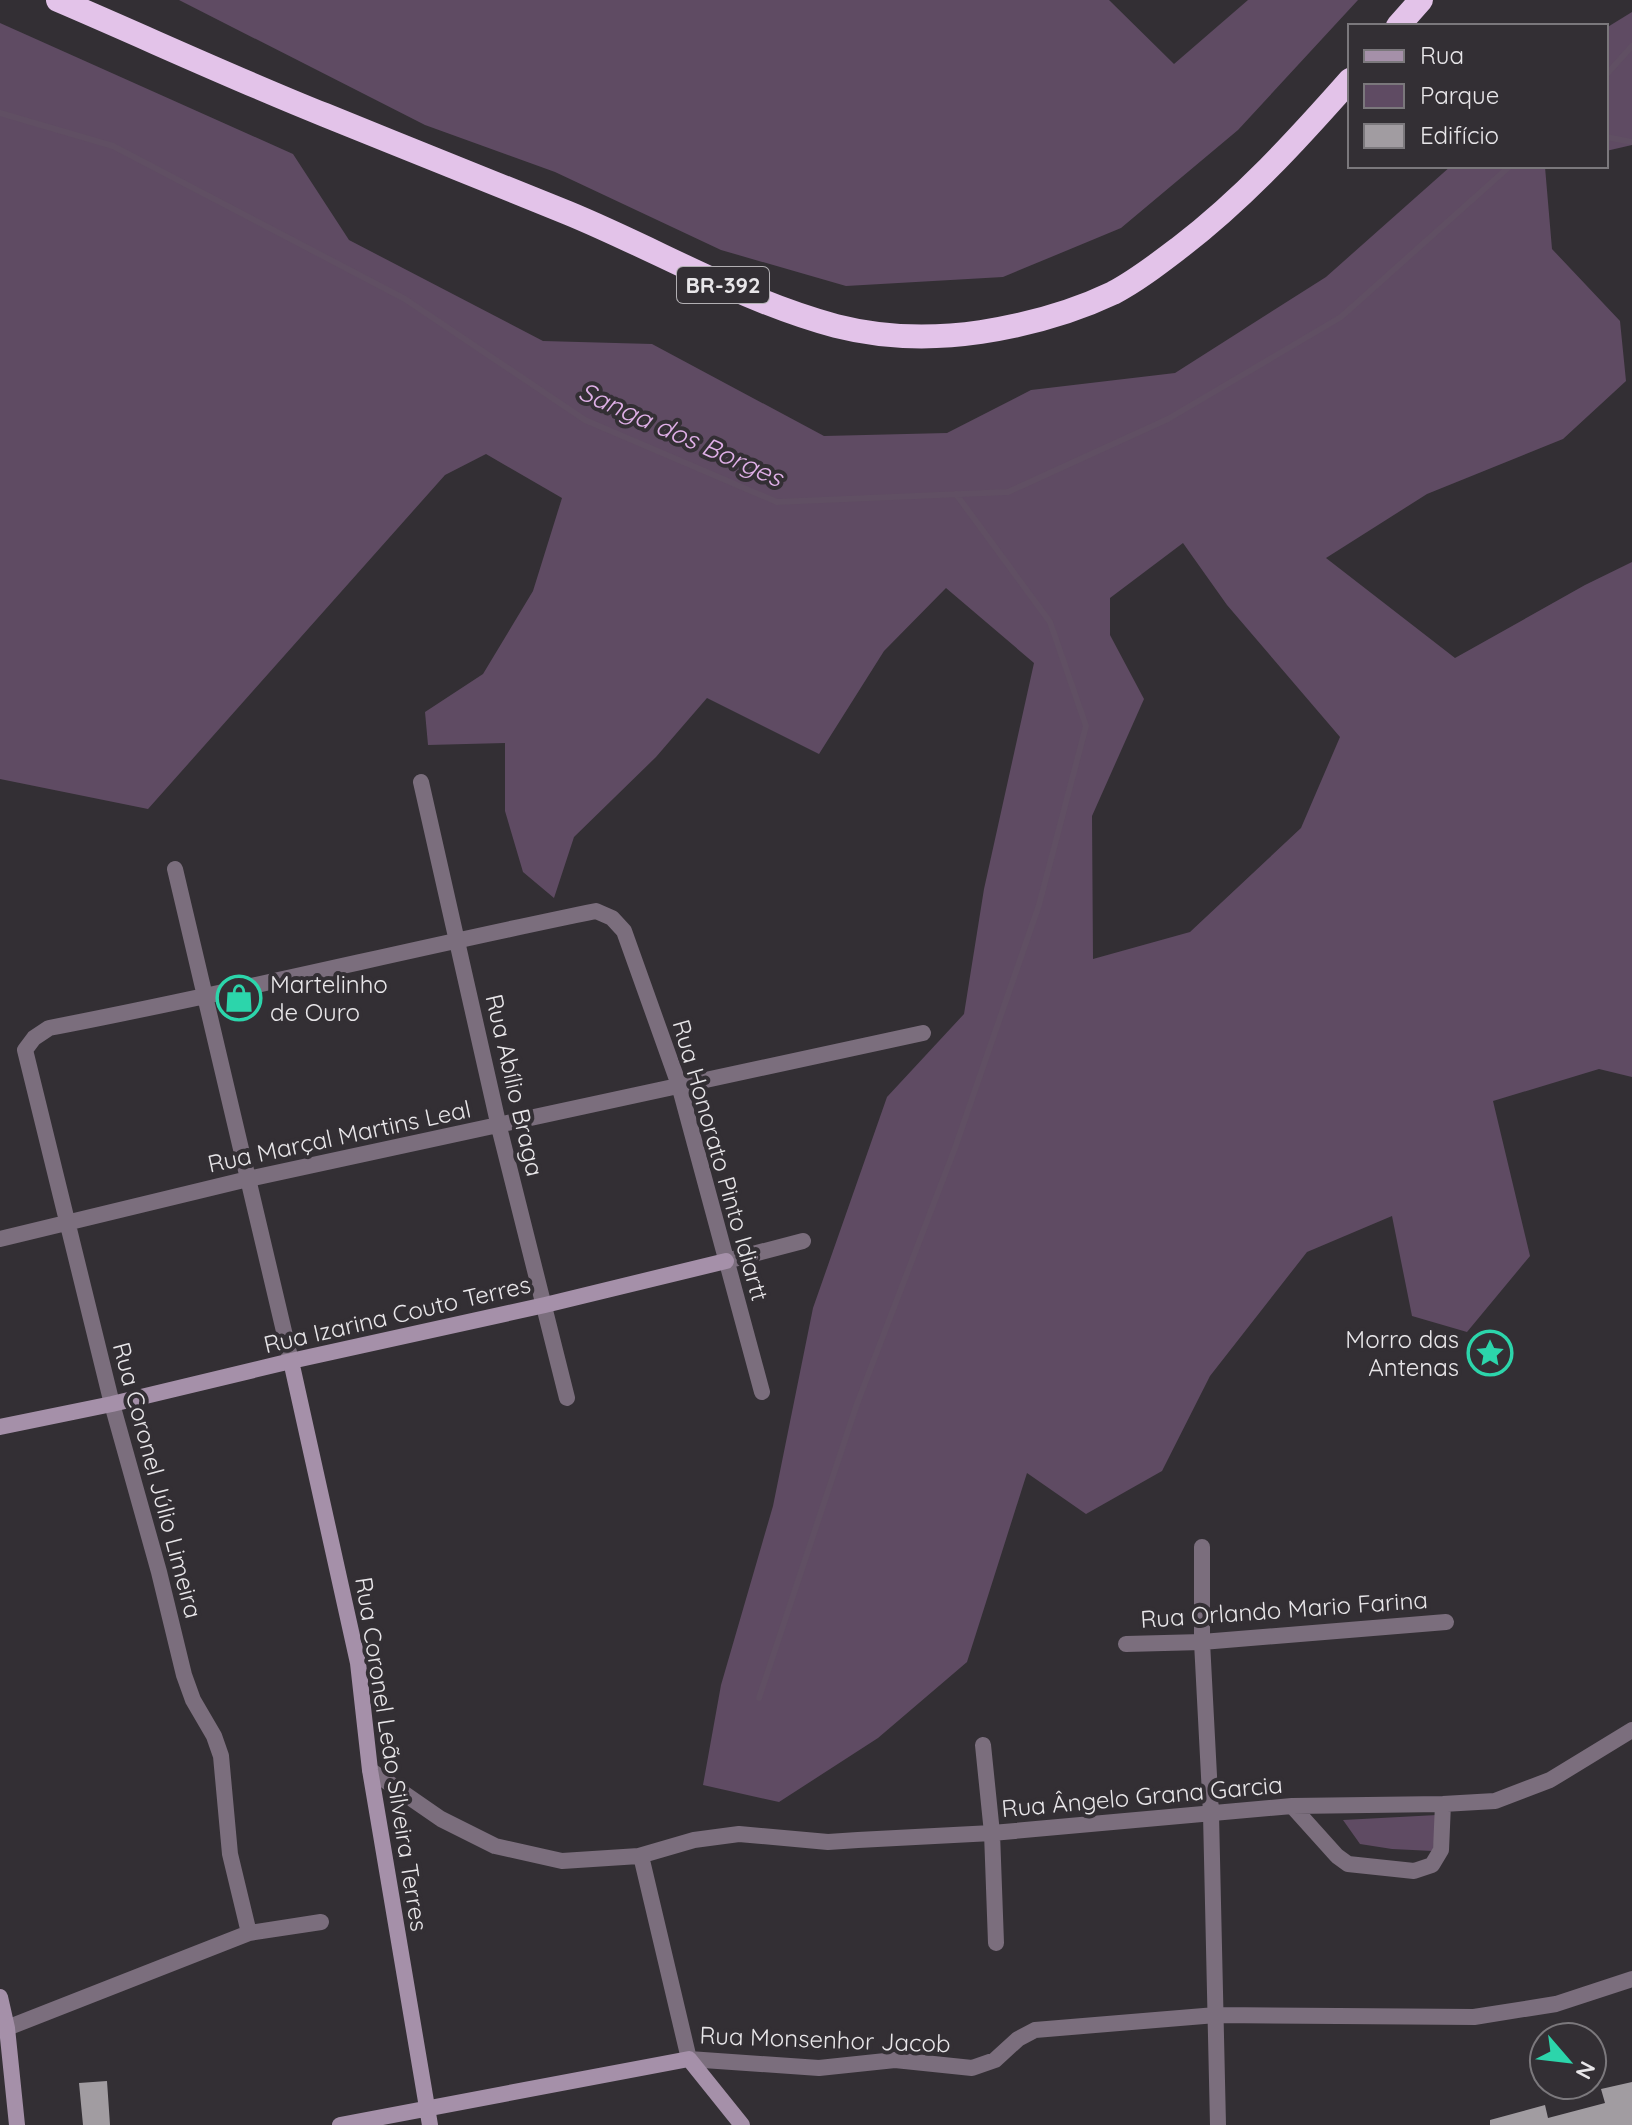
<svg xmlns="http://www.w3.org/2000/svg" width="1632" height="2125" viewBox="0 0 1632 2125" font-family="Quicksand,sans-serif">
	<style>
		.green { fill: #5f4b63; fill-rule: evenodd }
		.lines { fill: none; stroke-linecap: round; stroke-linejoin: round }
		.stream { stroke: #604f63; stroke-width: 6 }
		.building { fill: #a19ca1 }
		.street { stroke: #7b6e7d; stroke-width: 16 }
		.secondary { stroke: #a590a9; stroke-width: 16 }
		.highway { stroke: #e3c3e9; stroke-width: 24 }
		.labels { text-anchor: middle; dominant-baseline: central; stroke-width: 8; stroke-linejoin: round; paint-order: stroke }
		.shield { fill: #332f34; stroke: #b2afb3; stroke-width: 2 }
		.shield-label { font-size: 22px; font-weight: bold; fill: #e8e6e9 }
		.poi-label { font-size: 24px; fill: #e8e6e9; stroke: #332f34; text-anchor: start }
		.street-label { font-size: 24px; fill: #e8e6e9; stroke: #332f34 }
		.water-label { font-size: 26px; font-style: italic; fill: #dfafe7; stroke: #332f34 }
	</style>
	<rect width="100%" height="100%" fill="#332f34"/>
	<path class="green" d="M 179,0 L 1109,0 L 1174,64 L 1248,0 L 1358,0 L 1238,130 L 1121,228 L 1003,277 L 846,286 L 721,250 L 555,172 L 425,125 Z
		M 1632,12 L 1632,145 L 1606,151 L 1606,28 Z
		M 0,23 L 293,154 L 349,240 L 543,341 L 652,344 L 824,436 L 947,433 L 1031,390 L 1175,373 L 1326,277 L 1451,166 L 1548,166 L 1545,167 L 1552,249 L 1620,321 L 1626,381 L 1563,439 L 1427,494 L 1326,558 L 1455,658 L 1585,585 L 1632,562 L 1632,1077 L 1599,1069 L 1493,1101 L 1530,1256 L 1467,1332 L 1412,1316 L 1392,1216 L 1307,1252 L 1210,1376 L 1162,1471 L 1086,1514 L 1027,1473 L 967,1662 L 878,1738 L 779,1802 L 703,1785 L 721,1685 L 773,1506 L 813,1308 L 887,1097 L 964,1014 L 984,889 L 1034,663 L 946,588 L 884,651 L 819,754 L 707,698 L 656,757 L 574,837 L 554,898 L 523,872 L 505,811 L 505,743 L 428,745 L 425,712 L 483,674 L 533,591 L 562,498 L 486,454 L 445,475 L 148,809 L 0,779 ZM 1183,543 L 1227,605 L 1340,737 L 1301,828 L 1190,932 L 1093,959 L 1092,816 L 1144,699 L 1110,635 L 1110,598 Z
		M 1437,1815 L 1433,1851 L 1392,1849 L 1360,1844 L 1343,1820 Z"/>
	<g class="lines">
		<path class="stream" d="M 1606,75 L 1632,46
			M 0,113 L 113,146 L 405,299 L 585,420 L 777,502 L 1008,492 L 1168,419 L 1341,317 L 1510,166
			M 1606,137 L 1632,142
			M 759,1698 L 857,1404 L 955,1148 L 1039,905 L 1086,726 L 1050,622 L 956,494"/>
	</g>
	<path class="building" d="M 107,2081 L 110,2125 L 83,2125 L 79,2083 Z
		M 1632,2082 L 1632,2125 L 1490,2125 L 1490,2120 L 1545,2105 L 1548,2118 L 1605,2103 L 1601,2089 Z"/>
	<g class="lines">
		<path class="street" d="M 421,782 L 499,1127 L 567,1398
			M 175,869 L 291,1361
			M 0,1239 L 248,1179 L 923,1033
			M 726,1261 L 803,1241
			M 1202,1547 L 1202,1642 L 1211,1814 L 1218,2125
			M 1126,1644 L 1202,1642 L 1446,1622
			M 983,1745 L 992,1833 L 996,1943
			M 370,1770 L 441,1819 L 495,1846 L 562,1861 L 639,1856 L 694,1840 L 739,1834 L 828,1842 L 858,1840 L 992,1833 L 1292,1806 L 1443,1804 L 1495,1801 L 1550,1780 L 1632,1730
			M 1292,1806 L 1337,1856 L 1348,1864 L 1414,1871 L 1432,1865 L 1441,1850 L 1443,1804
			M 641,1856 L 689,2059 L 819,2068 L 895,2060 L 972,2068 L 995,2060 L 1018,2039 L 1035,2030 L 1216,2015 L 1474,2017 L 1556,2004 L 1632,1979
			M 249,1933 L 230,1854 L 221,1756 L 214,1736 L 193,1700 L 184,1675 L 159,1572 L 112,1404 L 25,1050 L 34,1038 L 49,1028 C 233,993 414,948 596,911 L 612,918 L 624,931 L 679,1085 L 762,1392
			M 7,2028 L 249,1933 L 321,1922"/>
		<path class="secondary" d="M 291,1361 L 358,1663 L 370,1770 L 430,2125
			M 0,1427 L 112,1404 L 291,1361 L 545,1305 L 726,1261
			M 0,1997 L 7,2028 L 17,2125
			M 340,2125 L 689,2059 L 742,2125"/>
		<path class="highway" d="M 58,0 C 147,38 235,79 325,115 C 406,148 488,180 568,213 C 658,250 742,301 836,326 C 883,338 933,339 981,332 C 1026,325 1071,313 1113,293 C 1136,281 1158,264 1179,248 C 1243,199 1297,140 1350,80
			M 1398,26 L 1421,0"/>
	</g>
	<defs>
		<g id="shop-ring" transform="scale(2.3)"><circle r="9.5" fill="#332f34" stroke="#2cd5ab" stroke-width="1.5"/><path d="M-5-2.5h2.3a2.7 3.5 0 0 1 5.4 0H5L5.5 6h-11ZM-1.5-2.5h3a1.5 2.3 0 0 0-3 0Z" fill="#2cd5ab"/></g>
		<g id="sight-ring" transform="scale(2.3)"><circle r="9.5" fill="#332f34" stroke="#2cd5ab" stroke-width="1.5"/><path d="M0-6L1.8-2.2L6-1.7L2.9 1.2L3.7 5.4L0 3.3L-3.7 5.4L-2.9 1.2L-6-1.7L-1.8-2.2Z" fill="#2cd5ab"/></g>
	</defs>
	<g fill-rule="evenodd">
		<use href="#shop-ring" x="239" y="998"/>
		<use href="#sight-ring" x="1490" y="1353"/>
	</g>
	<g class="labels">
		<rect class="shield" x="677" y="267" width="92" height="36" rx="6"/>
		<g class="shield-label">
			<text x="723" y="285">BR-392</text>
		</g>
		<g class="poi-label">
			<text x="270" y="984">Martelinho<tspan x="270" dy="28">de Ouro</tspan></text>
			<text x="1459" y="1339" text-anchor="end">Morro das<tspan x="1459" dy="28">Antenas</tspan></text>
		</g>
		<g class="street-label">
			<text transform="translate(515 1085) rotate(77)">Rua Abílio Braga</text>
			<text transform="translate(339 1136) rotate(-12)">Rua Marçal Martins Leal</text>
			<text transform="translate(721 1160) rotate(74)">Rua Honorato Pinto Idiartt</text>
			<text transform="translate(397 1314) rotate(-13)">Rua Izarina Couto Terres</text>
			<text transform="translate(158 1480) rotate(75)">Rua Coronel Júlio Limeira</text>
			<text transform="translate(1284 1609) rotate(-4)">Rua Orlando Mario Farina</text>
			<text transform="translate(392 1754) rotate(81)">Rua Coronel Leão Silveira Terres</text>
			<text transform="translate(1142 1796) rotate(-5)">Rua Ângelo Grana Garcia</text>
			<text transform="translate(825 2039) rotate(2)">Rua Monsenhor Jacob</text>
		</g>
		<g class="water-label">
			<text transform="translate(681 434) rotate(24)">Sanga dos Borges</text>
		</g>
	</g>
	<rect x="1348" y="24" width="260" height="144" fill="#332f34" stroke="#7b787c" stroke-width="2"/>
	<rect x="1364" y="50" width="40" height="12" fill="#a590a9" stroke="#7b787c" stroke-width="2"/>
	<text x="1420" y="64" font-size="24" fill="#e8e6e9">Rua</text>
	<rect x="1364" y="84" width="40" height="24" fill="#5f4b63" stroke="#7b787c" stroke-width="2"/>
	<text x="1420" y="104" font-size="24" fill="#e8e6e9">Parque</text>
	<rect x="1364" y="124" width="40" height="24" fill="#a19ca1" stroke="#7b787c" stroke-width="2"/>
	<text x="1420" y="144" font-size="24" fill="#e8e6e9">Edifício</text>
	<g transform="translate(1568 2061) rotate(118)"><circle r="38" fill="#332f34" stroke="#7b787c" stroke-width="2"/>
	<path d="M0-6L14 30L0 20L-14 30Z" fill="#2cd5ab"/>
	<text y="-12" font-size="22" font-weight="bold" text-anchor="middle" fill="#e8e6e9">N</text>
	</g>
</svg>
